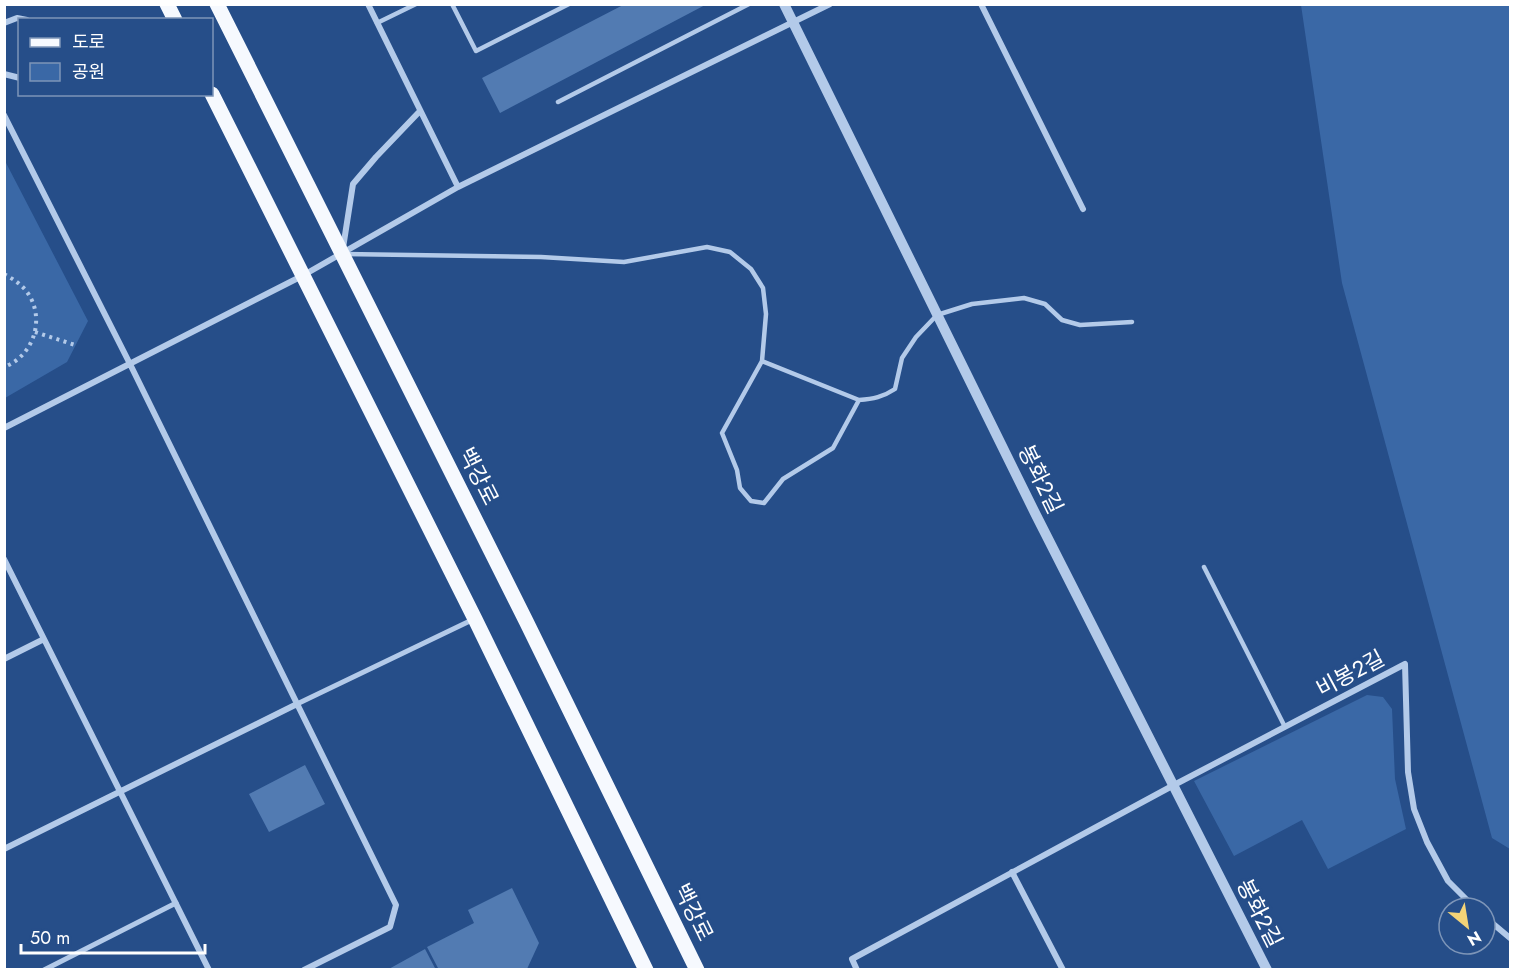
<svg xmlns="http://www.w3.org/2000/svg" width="1515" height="974" viewBox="0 0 1515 974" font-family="Jost,'Noto Sans KR',sans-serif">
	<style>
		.green { fill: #3a68a6 }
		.building { fill: #527bb2 }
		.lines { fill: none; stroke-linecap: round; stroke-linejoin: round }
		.path { stroke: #b3cae9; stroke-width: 4; stroke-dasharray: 3 4.5; stroke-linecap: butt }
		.service { stroke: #b3cae9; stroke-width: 4.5 }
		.pedestrian { stroke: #b3cae9; stroke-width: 5 }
		.minor { stroke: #b3cae9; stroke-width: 6 }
		.tertiary { stroke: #b3cae9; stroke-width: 10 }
		.primary { stroke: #f6f9fe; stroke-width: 15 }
		.labels { text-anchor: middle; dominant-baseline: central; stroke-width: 6; stroke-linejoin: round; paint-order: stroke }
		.street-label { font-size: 22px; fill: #fff; stroke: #264e89 }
	</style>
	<rect width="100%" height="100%" fill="#264e89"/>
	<path class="green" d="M 1301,5 L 1510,5 L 1510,849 L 1492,838 L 1342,283 Z
		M 4,159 L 88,321 L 67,362 L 5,398 Z
		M 1367,695 L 1383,697 L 1392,709 L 1395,779 L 1406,829 L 1328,869 L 1302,820 L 1234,856 L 1194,781 Z"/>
	<path class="building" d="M 625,4 L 707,4 L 500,113 L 482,78 Z
		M 305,765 L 325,804 L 269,832 L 249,794 Z
		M 512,888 L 539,943 L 527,969 L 439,970 L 427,947 L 474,923 L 468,910 Z
		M 425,949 L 436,970 L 387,970 Z"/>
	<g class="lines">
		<path class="path" d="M 4,274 C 13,279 21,284 27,292 C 46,318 34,356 4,367
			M 35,332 L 75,345"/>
		<path class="service" d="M 452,4 L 476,51 L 569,4
			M 377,23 L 416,4
			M 558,102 L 749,4
			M 344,254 L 541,257 L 624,262 L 707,247 L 730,252 L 751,269 L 763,288 L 766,314 L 762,361 L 722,433 L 737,470 L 740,488 L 751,501 L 764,503 L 783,479 L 833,448 L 859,400
			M 762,361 L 859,400 C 873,399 883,397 895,389 L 902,358 L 916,337 L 937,315 L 972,304 L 1024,298 L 1045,304 L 1062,320 L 1080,325 L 1132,322
			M 1204,567 L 1285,727"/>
		<path class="pedestrian" d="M 297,704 L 474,619
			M 44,970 L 176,903"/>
		<path class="minor" d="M 368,4 L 458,187
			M 981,4 L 1083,209
			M 4,23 L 17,18 L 27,20
			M 4,74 L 20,78
			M 4,115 L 130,364 L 396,905 L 390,927 L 304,970
			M 343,248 L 353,184 L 376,157 L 420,111
			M 4,428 L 302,276 L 458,187 L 830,4
			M 4,559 L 44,639
			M 4,659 L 44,639 L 209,970
			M 4,849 L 297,704
			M 1012,872 L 1063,970
			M 1485,917 L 1510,938
			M 857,970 L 852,959 L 1174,785 L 1405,664 L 1408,772 L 1414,809 L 1427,842 L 1448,881 L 1475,908"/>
		<path class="tertiary" d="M 784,4 L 1036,515 L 1267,970"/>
		<path class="primary" d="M 167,4 L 175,20
			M 217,4 L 526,621 L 697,970
			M 212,94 L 475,619 L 646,970"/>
	</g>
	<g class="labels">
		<g class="street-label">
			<text transform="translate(479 476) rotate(63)">백강로</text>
			<text transform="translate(1041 479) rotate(64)">봉화2길</text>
			<text transform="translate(1350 673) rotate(-28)">비봉2길</text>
			<text transform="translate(694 912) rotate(64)">백강로</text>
			<text transform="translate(1260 913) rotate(63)">봉화2길</text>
		</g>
	</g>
	<rect width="1515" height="974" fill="none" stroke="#ffffff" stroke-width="12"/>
	<rect x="18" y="18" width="195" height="78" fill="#264e89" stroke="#7d95b8" stroke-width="1.5"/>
	<rect x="30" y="38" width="30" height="9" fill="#f6f9fe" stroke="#7d95b8" stroke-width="1.5"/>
	<text x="72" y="48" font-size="18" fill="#ffffff">도로</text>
	<rect x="30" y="63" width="30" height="18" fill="#3a68a6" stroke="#7d95b8" stroke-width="1.5"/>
	<text x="72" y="78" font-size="18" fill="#ffffff">공원</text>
	<g transform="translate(1467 926) rotate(150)"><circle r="28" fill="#264e89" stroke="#7d95b8" stroke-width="1.5"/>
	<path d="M0-4.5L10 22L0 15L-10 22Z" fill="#f3d377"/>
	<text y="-9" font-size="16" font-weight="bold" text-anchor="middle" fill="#ffffff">N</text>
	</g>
	<path d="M21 944v9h184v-9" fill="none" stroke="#ffffff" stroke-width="3"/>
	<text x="30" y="944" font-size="18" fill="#ffffff" stroke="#264e89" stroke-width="4.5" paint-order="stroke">50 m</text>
</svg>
